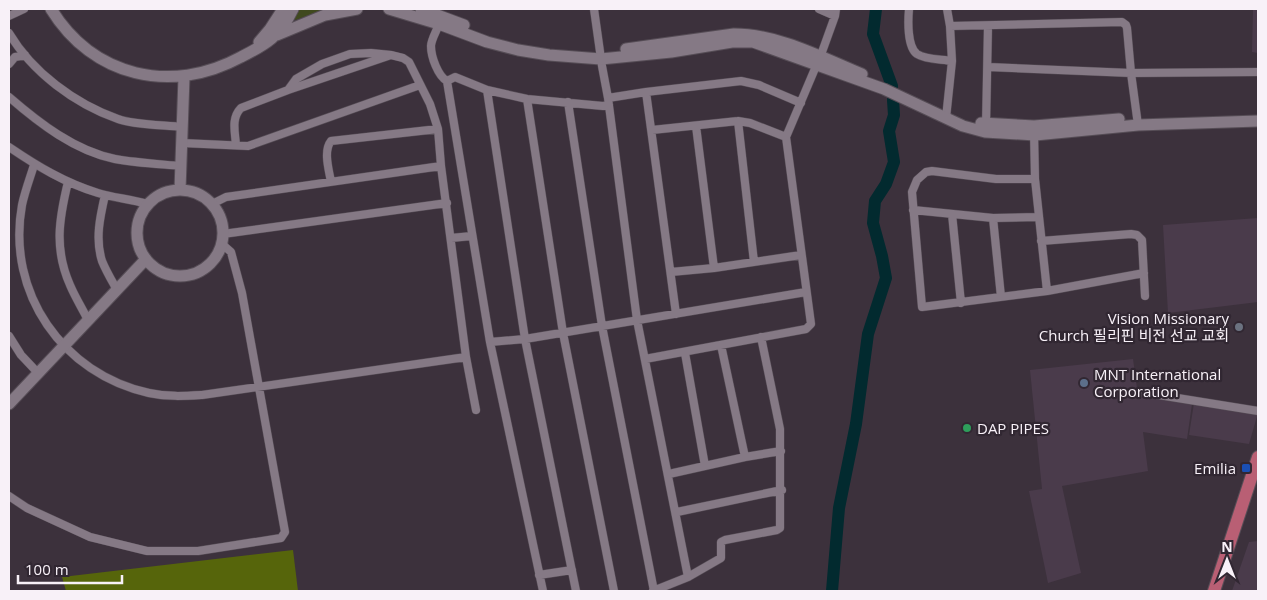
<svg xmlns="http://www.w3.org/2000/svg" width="1267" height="600" viewBox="0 0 1267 600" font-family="'Open Sans','Noto Sans KR',sans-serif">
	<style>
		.built { fill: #4a3b4b }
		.green { fill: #40491e }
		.forest { fill: #56650b }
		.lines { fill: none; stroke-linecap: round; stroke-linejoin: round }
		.river { stroke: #022a2f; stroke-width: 12 }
		.street-casing { stroke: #564d56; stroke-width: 9 }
		.secondary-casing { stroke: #564d56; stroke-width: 13 }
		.primary-casing { stroke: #564d56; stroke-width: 14 }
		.street { stroke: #857985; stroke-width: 8 }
		.secondary { stroke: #857985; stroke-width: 11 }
		.primary { stroke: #b95f74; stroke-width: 12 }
		.worship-dot { fill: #6b7280; stroke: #312732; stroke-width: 2 }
		.service-dot { fill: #5c6f8a; stroke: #312732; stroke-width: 2 }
		.leisure-dot { fill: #2e9e5b; stroke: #312732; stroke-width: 2 }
		.transit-dot { fill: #1a4fb4; stroke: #312732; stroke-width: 2 }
		.labels { text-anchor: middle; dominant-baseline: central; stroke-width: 4.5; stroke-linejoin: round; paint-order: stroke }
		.poi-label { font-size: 15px; fill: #f8f1f8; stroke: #312732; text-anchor: end }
	</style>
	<rect width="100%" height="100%" fill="#3c313c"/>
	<path class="built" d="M 1253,9 L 1258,9 L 1258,53 L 1252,52 Z
		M 1258,218 L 1258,302 L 1168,313 L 1163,225 Z
		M 1133,359 L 1138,396 L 1192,404 L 1187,439 L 1143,432 L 1148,471 L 1062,486 L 1081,573 L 1048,583 L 1029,491 L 1042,489 L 1030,370 Z
		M 1194,403 L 1258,413 L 1249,444 L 1189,435 Z
		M 1258,541 L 1258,591 L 1232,591 L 1249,542 Z"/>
	<path class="green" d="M 295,9 L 328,9 L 295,20 L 293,16 Z"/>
	<path class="forest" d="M 293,550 L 298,591 L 66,591 L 62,577 Z"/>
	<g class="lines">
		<path class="river" d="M 876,9 L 873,34 L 892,86
			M 832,591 L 839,508 L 856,424 L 868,334 L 886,278 L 882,256 L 873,223 L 875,201 L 886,184 L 894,162 L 889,131 L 894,115 L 893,100"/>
		<g class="street-casing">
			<path id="street" d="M 594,9 L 602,66 L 608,98 L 637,320 L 688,577
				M 819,9 L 835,16
				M 909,9 C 908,20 907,47 917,54 C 926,60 942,59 952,61
				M 947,9 L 950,26
				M 9,16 L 24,9
				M 439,24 C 437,30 431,40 431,46 C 431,57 438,76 447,81
				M 9,33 C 32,72 75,104 118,119 C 133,125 165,125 182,127
				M 391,55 L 288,90 L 296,79 L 322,64 L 350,54 L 371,53 L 391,55 L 403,58 L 409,62 L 430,104 L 438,129 L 441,166 L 466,357 L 476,410
				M 9,64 L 15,57 L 25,55
				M 988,67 L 1131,73 L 1258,72
				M 447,81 L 490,342 L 543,591
				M 447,81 L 455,77 L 487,90 L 527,99 L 603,106 L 609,105
				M 487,90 L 525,339 L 576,591
				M 646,92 L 676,314
				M 9,97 C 39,123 75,151 115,159 C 137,163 159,164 181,166
				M 608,98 L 646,92 L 741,81 L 759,85 L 801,103
				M 527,99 L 563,333 L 614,591
				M 568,102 L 602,326 L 654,591
				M 946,118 L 952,61 L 950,26 L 1122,22 L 1126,25 L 1127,28 L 1131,73 L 1138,125
				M 738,121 L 754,262
				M 696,126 L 714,268
				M 986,126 L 988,26
				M 652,130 L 738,121 L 750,123 L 786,137
				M 1034,131 L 1035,179 L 1047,291
				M 182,143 L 248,146 L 420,85
				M 236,145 C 235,132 231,118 241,108 L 288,90
				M 9,147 C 37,166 65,183 98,193 C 114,198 131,199 147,204
				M 34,165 C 30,178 25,191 22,205 C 6,293 63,374 149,393 C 167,397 184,396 202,395 L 466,357
				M 1035,179 L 996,179 L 932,171 L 926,172 L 917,180 L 912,192 L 922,307 L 1047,291 L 1144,273
				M 68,182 C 59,219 54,249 70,285 C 75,297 82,308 88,320
				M 331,182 C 329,170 323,151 331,141 L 438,129
				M 105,195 C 100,217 95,239 102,261 C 106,271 112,281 117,290
				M 212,204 L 226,197 L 441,166
				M 913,210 L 993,218 L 1038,217
				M 952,214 L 961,303
				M 993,218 L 1001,297
				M 223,234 L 447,203
				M 451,238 L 472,236
				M 1041,241 L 1131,234 L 1137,235 L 1142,240 L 1145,296
				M 671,272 L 714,268 L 801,255
				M 9,336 L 21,355 L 38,373
				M 490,342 L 525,339 L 806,292
				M 721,345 L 745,457
				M 685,353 L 705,466
				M 645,359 L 806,329 L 811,324 L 786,137 L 822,52 L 835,16 L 836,9
				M 1140,392 L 1258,411
				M 669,474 L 745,457 L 781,451
				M 9,496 L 27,508 L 90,537 L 147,551 L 198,551 L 281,538 L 285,532 L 242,293 L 231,252 L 222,244
				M 677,512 L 782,490
				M 539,575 L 572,570
				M 653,591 L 688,577 L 721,558 L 721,542 L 725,540 L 777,530 L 780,528 L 780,429 L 761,337"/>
		</g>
		<g class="secondary-casing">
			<path id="secondary" d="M 51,9 C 93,77 171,95 241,57 C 267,44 280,36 293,9
				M 389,9 L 439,24 L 487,42 L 518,50 L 549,55 L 601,59 L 671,52 L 732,42 L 753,42 L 884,89 L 963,126 L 985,132 L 1035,135 L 1138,125 L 1258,121
				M 421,9 L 464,25
				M 277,35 L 325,15 L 357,9
				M 259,42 L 270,29 L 283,9
				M 626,49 L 734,34 C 778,34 821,57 862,74
				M 981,123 L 1034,126 L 1119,119
				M 180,190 L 184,77
				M137 233a43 43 0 1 1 86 0a43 43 0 1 1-86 0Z
				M 9,404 L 146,259"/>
		</g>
		<g class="primary-casing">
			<path id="primary" d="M 1214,591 L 1258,457"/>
		</g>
		<use href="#street" class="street"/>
		<use href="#secondary" class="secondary"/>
		<use href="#primary" class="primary"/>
	</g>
	<circle class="worship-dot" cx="1239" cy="327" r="5"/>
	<circle class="service-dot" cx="1084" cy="383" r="5"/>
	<circle class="leisure-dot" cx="967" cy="428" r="5"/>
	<rect class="transit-dot" x="1241" y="463" width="10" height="10" rx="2.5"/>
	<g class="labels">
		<g class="poi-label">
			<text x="1229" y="318">Vision Missionary<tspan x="1229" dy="17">Church 필리핀 비전 선교 교회</tspan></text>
			<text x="1094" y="374" text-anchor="start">MNT International<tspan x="1094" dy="17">Corporation</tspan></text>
			<text x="977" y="428" text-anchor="start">DAP PIPES</text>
			<text x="1236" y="468">Emilia</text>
		</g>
	</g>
	<rect width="1267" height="600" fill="none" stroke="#f8f1f8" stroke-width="20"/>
	<g transform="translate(1227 560)" stroke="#312732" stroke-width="4" paint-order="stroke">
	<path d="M0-4L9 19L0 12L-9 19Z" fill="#f8f1f8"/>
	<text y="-8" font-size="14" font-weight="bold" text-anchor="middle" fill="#f8f1f8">N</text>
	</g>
	<path d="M18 575v8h104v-8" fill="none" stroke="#f8f1f8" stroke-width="2.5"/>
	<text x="25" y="575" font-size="15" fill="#f8f1f8" stroke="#312732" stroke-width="4" paint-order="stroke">100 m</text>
</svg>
